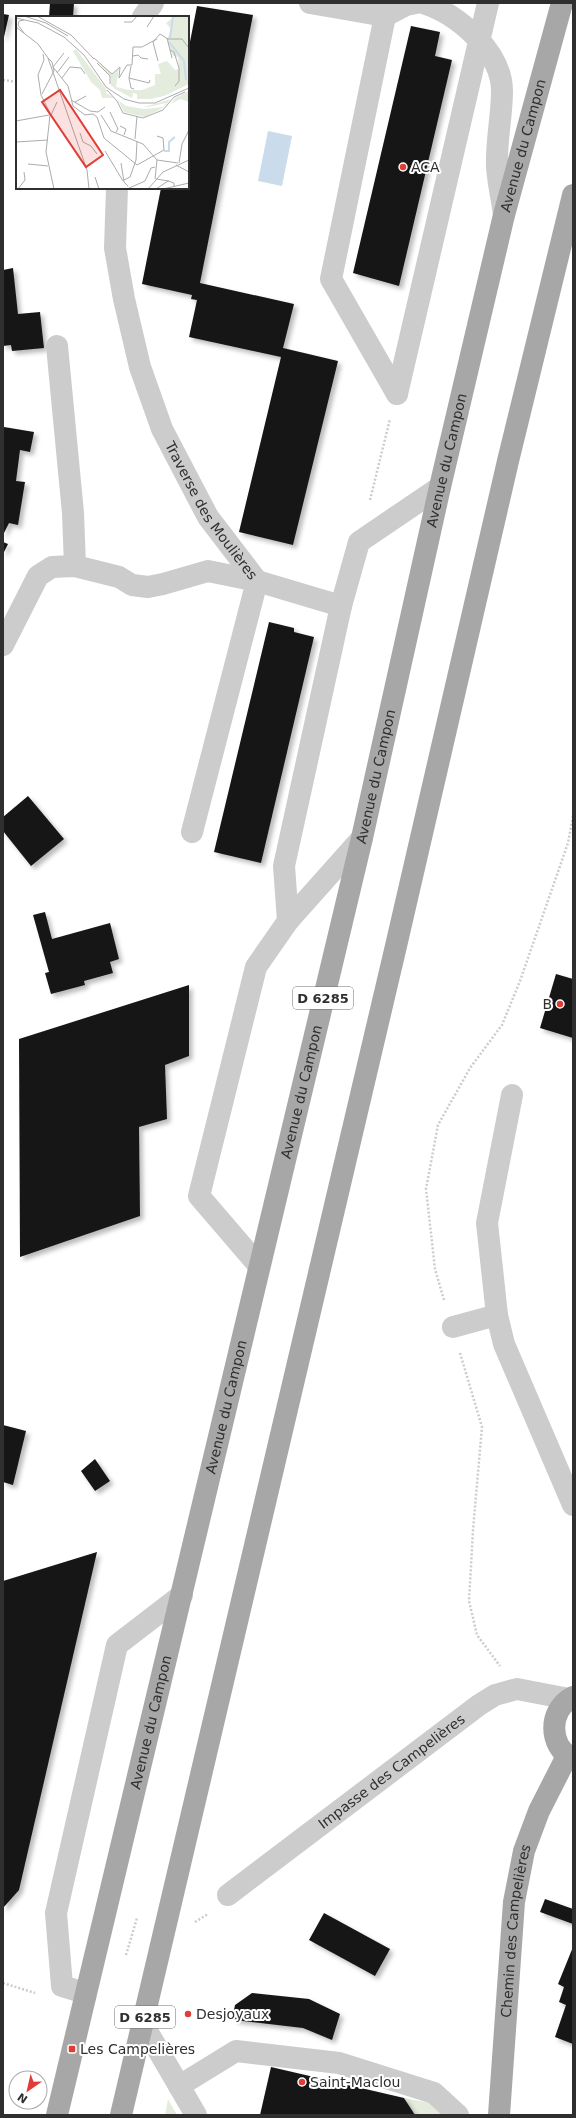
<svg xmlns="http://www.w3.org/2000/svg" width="576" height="2118" viewBox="0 0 576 2118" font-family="'DejaVu Sans',sans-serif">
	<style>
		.green { fill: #e4ecde }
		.water { fill: #cadbeb }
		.building { fill: #161616; filter: url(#shadow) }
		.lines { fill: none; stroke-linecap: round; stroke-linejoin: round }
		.path { stroke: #ccc; stroke-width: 2.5; stroke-dasharray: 2 2; stroke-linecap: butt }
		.minor { stroke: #ccc; stroke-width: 22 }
		.major { stroke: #a7a7a7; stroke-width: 22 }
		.poi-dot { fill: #e13d37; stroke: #fff; stroke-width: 1.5 }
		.labels { text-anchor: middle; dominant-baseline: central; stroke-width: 4; stroke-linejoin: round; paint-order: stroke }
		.shield { fill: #fff; stroke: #6d6d6d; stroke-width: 1 }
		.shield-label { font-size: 13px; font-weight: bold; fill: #2f2f2f }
		.street-label { font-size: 14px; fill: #2f2f2f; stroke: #fff }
		.poi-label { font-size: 14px; fill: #2f2f2f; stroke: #fff; text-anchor: start }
		.inset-river { fill: none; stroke: #cadbeb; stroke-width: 2 }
		.inset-road { fill: none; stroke: #acacac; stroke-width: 1 }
		.view { fill: #e13d37; fill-opacity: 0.15; stroke: #e13d37; stroke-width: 2 }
		.inset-edge { fill: none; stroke: #2f2f2f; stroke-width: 2 }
	</style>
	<defs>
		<filter id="shadow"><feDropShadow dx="3.5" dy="3.5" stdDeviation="2" flood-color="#0004"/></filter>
	</defs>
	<rect width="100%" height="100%" fill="#fff"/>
	<path class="green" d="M 404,2098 L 431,2103 L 444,2115 L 415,2115 Z
		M 168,2099 L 177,2115 L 165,2115 Z"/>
	<path class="water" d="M 268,131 L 292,136 L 282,186 L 258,181 Z"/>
	<path class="building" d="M 50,3 L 74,3 L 73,17 L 49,17 Z
		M 197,6 L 253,15 L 200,283 L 294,304 L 283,348 L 338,361 L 293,545 L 239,532 L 281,357 L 189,337 L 197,300 L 191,299 L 192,295 L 142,284 L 161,188 L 188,188 L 188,52 Z
		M 3,14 L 9,15 L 4,37 L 3,37 Z
		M 411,26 L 440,32 L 435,56 L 452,60 L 399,286 L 353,273 Z
		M 13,268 L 18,314 L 40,312 L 44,348 L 12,351 L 11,345 L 3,346 L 3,270 Z
		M 4,427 L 34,432 L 30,452 L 20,450 L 16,481 L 25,482 L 18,525 L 9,523 L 3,535 Z
		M 3,542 L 8,544 L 3,554 Z
		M 269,622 L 294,628 L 294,632 L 314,637 L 261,863 L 214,852 Z
		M 28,796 L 64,839 L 31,866 L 3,831 L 3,817 Z
		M 45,912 L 52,939 L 110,923 L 119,959 L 110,962 L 113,973 L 84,981 L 85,985 L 51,994 L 45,973 L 49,972 L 33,915 Z
		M 556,974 L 573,979 L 573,1038 L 540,1028 Z
		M 189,985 L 189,1056 L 165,1065 L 167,1119 L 139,1127 L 140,1216 L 20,1257 L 19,1039 Z
		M 3,1425 L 26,1431 L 13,1485 L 3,1482 Z
		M 95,1459 L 110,1481 L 95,1491 L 81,1471 Z
		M 97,1552 L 19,1890 L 3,1908 L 3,1581 Z
		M 545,1899 L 573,1909 L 573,1924 L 540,1912 Z
		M 324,1913 L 390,1949 L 375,1976 L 309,1940 Z
		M 573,1947 L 573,2044 L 555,2037 L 566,2005 L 559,2002 L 564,1987 L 558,1984 Z
		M 252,1993 L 309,1999 L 340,2014 L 332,2040 L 303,2028 L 235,2020 L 233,2015 L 235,2005 Z
		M 271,2067 L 404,2098 L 415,2115 L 260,2115 Z"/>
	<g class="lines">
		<path class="path" d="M 3,80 L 17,82
			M 370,500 L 390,419
			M 444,1300 L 435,1269 L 426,1189 L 438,1125 L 470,1068 L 502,1025 L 520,981 L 568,843 L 573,816
			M 460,1353 L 482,1427 L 473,1530 L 469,1601 L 477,1635 L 500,1666
			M 195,1922 L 208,1914
			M 126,1955 L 137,1918
			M 3,1983 L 35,1993"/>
		<g class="minor">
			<path d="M 310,3 L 385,16 L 406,5 L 416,3"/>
			<path d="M 390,3 L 385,16 L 331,279 L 397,394"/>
			<path d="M 423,3 C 458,14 502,52 502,91 C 502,116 496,141 497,167 C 498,182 502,199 504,215"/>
			<path d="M 143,17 L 153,3"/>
			<path id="s1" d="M 117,188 L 115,248 L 124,299 L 140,367 L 162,429 L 208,517 L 257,581 L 192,832"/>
			<path d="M 57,346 L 73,513 L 75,566"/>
			<path d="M 397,394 L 488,3"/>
			<path d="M 3,645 L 38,576 L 52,567 L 75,566 L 119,577 L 132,585 L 148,587 L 163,584 L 208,571 L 257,581 L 341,606"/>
			<path d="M 288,921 L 362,838"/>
			<path d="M 512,1095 L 487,1223 L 497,1315 L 504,1344 L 573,1505"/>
			<path d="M 259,1266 L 199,1196 L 256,967 L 288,921 L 284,866 L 341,606 L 359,542 L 440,487"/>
			<path d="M 453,1327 L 497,1315"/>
			<path id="s2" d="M 228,1895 L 479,1705 L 495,1695 L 517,1689 L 569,1699"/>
			<path d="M 85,1993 L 62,1986 L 56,1913 L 117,1645 L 182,1595"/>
			<path d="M 143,2024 L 196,2115"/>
			<path d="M 179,2086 L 236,2051 L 339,2063 L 434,2093 L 458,2115"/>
		</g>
		<g class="major">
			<path d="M 573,1697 C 548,1710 548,1746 573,1759"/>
			<path id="s3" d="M 57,2115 L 362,838 L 440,487 L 504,215 L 562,3"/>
			<path d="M 121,2115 L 396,946 L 508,461 L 573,195"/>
			<path id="s4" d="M 499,2115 L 514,1902 L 524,1851 L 539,1811 L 567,1756"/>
		</g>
	</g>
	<g class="poi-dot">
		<circle cx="403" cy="167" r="4"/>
		<circle cx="560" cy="1004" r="4"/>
		<circle cx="188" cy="2014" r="4"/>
		<rect x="68" y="2045" width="8" height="8" rx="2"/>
		<circle cx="302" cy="2082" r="4"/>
	</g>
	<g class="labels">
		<g class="shield">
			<rect x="293" y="987" width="60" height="22" rx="3"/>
			<rect x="115" y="2006" width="60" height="22" rx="3"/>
		</g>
		<g class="shield-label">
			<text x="323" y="998">D 6285</text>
			<text x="145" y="2017">D 6285</text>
		</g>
		<g class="street-label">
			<text stroke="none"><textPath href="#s3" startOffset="2024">Avenue du Campon</textPath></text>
			<text stroke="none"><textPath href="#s3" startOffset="1700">Avenue du Campon</textPath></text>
			<text stroke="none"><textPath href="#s1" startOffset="343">Traverse des Moulières</textPath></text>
			<text stroke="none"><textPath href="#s3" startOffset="1376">Avenue du Campon</textPath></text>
			<text stroke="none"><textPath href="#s3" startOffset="1052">Avenue du Campon</textPath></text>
			<text stroke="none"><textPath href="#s3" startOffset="728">Avenue du Campon</textPath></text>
			<text stroke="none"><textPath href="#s3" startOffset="404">Avenue du Campon</textPath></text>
			<text stroke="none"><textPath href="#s2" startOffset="205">Impasse des Campelières</textPath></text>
			<text stroke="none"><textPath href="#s4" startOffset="185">Chemin des Campelières</textPath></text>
		</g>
		<g class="poi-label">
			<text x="411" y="167">ACA</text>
			<text x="552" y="1004" text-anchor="end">B</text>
			<text x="196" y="2014">Desjoyaux</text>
			<text x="80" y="2049">Les Campelières</text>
			<text x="310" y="2082">Saint-Maclou</text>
		</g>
	</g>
	<g transform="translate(16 16)">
		<rect width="173" height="173" fill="#fff"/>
		<path d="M 159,0 L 173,0 L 173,68 L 148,80 L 134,83 L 121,83 L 121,78 L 117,77 L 116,82 L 99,73 L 95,69 L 95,61 L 82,47 L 97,58 L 103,52 L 100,71 L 113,74 L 126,74 L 139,69 L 139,58 L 145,58 L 142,48 L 151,45 L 159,54 L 163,53 L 162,41 L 157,40 L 151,24 L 155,13 L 150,7 ZM 60,33 L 91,74 L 90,77 L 98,82 L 86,82 L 84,74 L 75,66 L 57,35 ZM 173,75 L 173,86 L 164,83 L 155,88 L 159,82 ZM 155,83 L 150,89 L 145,93 L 129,101 L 108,96 L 102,84 L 110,90 L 128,93 L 147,91 L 150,87 L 132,91 L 128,91 Z" fill="#e4ecde"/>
		<path class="inset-river" d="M 154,22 L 157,0M 153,26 L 168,45 L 170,64M 148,135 L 153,135 L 153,126 L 159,121"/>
		<path class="inset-road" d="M 8,0 L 30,7 L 52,20M 21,0 L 55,19 L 78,43M 0,2 L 22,7 L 48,21 L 68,39 L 90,71 L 108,83 L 123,87 L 139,87 L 173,72M 8,4 L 3,5 L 2,9 L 8,17M 108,6 L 116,6 L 121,0M 0,11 L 22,28 L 32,42 L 71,154 L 73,173M 131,11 L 138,0M 151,22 L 156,42M 154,34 L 158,36 L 163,52 L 163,65 L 159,70M 48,37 L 37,51 L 52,70 L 57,90 L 69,99 L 77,98 L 81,101 L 88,122 L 121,149 L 148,134 L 147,122 L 141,120M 27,38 L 28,44 L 22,59 L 25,79 L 34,97M 117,40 L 122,39 L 125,42 L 132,43M 78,42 L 96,58 L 104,51 L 103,62 L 111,49 L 116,49 L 117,31 L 126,31 L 141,23M 142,45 L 137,26 L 144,18 L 152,23 L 166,23 L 173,32M 81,47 L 94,60 L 94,68M 115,50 L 113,62 L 133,67 L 134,64M 41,57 L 53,41M 46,62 L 54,51 L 65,52 L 69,58M 113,62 L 115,72 L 118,73M 91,74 L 101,85 L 107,97 L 127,102 L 147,94 L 158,81 L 169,76M 26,78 L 38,55 L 36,46 L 32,42M 55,84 L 74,95 L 82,96 L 89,91M 59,86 L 70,80M 94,96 L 102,113 L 100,116M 34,99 L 30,136 L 38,173M 35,99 L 41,86M 85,99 L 95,115 L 127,128 L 141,144M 0,105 L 33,99M 104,110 L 110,113 L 108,119M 64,117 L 67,126 L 75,130 L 81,138M 119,123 L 121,100M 0,126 L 32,124M 89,135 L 107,165M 141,144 L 162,147M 105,147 L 108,166 L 112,170M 163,147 L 166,128 L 173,114M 12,148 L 32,150M 160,149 L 173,156M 79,161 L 83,173M 139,163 L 141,144M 140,163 L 153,165M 108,164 L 114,161 L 120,144 L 121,125M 2,173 L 9,164 L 8,156M 111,173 L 129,165 L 135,152 L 139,151M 132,173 L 147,156 L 173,144M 140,173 L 152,165 L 158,167 L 158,170M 147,173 L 173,167"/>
		<path class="view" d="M 44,74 L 87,139 L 70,151 L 26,86 Z"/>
		<rect width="173" height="173" class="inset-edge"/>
	</g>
	<rect width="576" height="2118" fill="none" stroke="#2f2f2f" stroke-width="8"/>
	<g transform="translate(28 2090) rotate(214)"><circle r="19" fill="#ffffff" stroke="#acacac"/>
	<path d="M0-3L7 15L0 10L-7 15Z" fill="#e13d37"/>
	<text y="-6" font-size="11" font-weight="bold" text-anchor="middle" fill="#2f2f2f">N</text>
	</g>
</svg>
